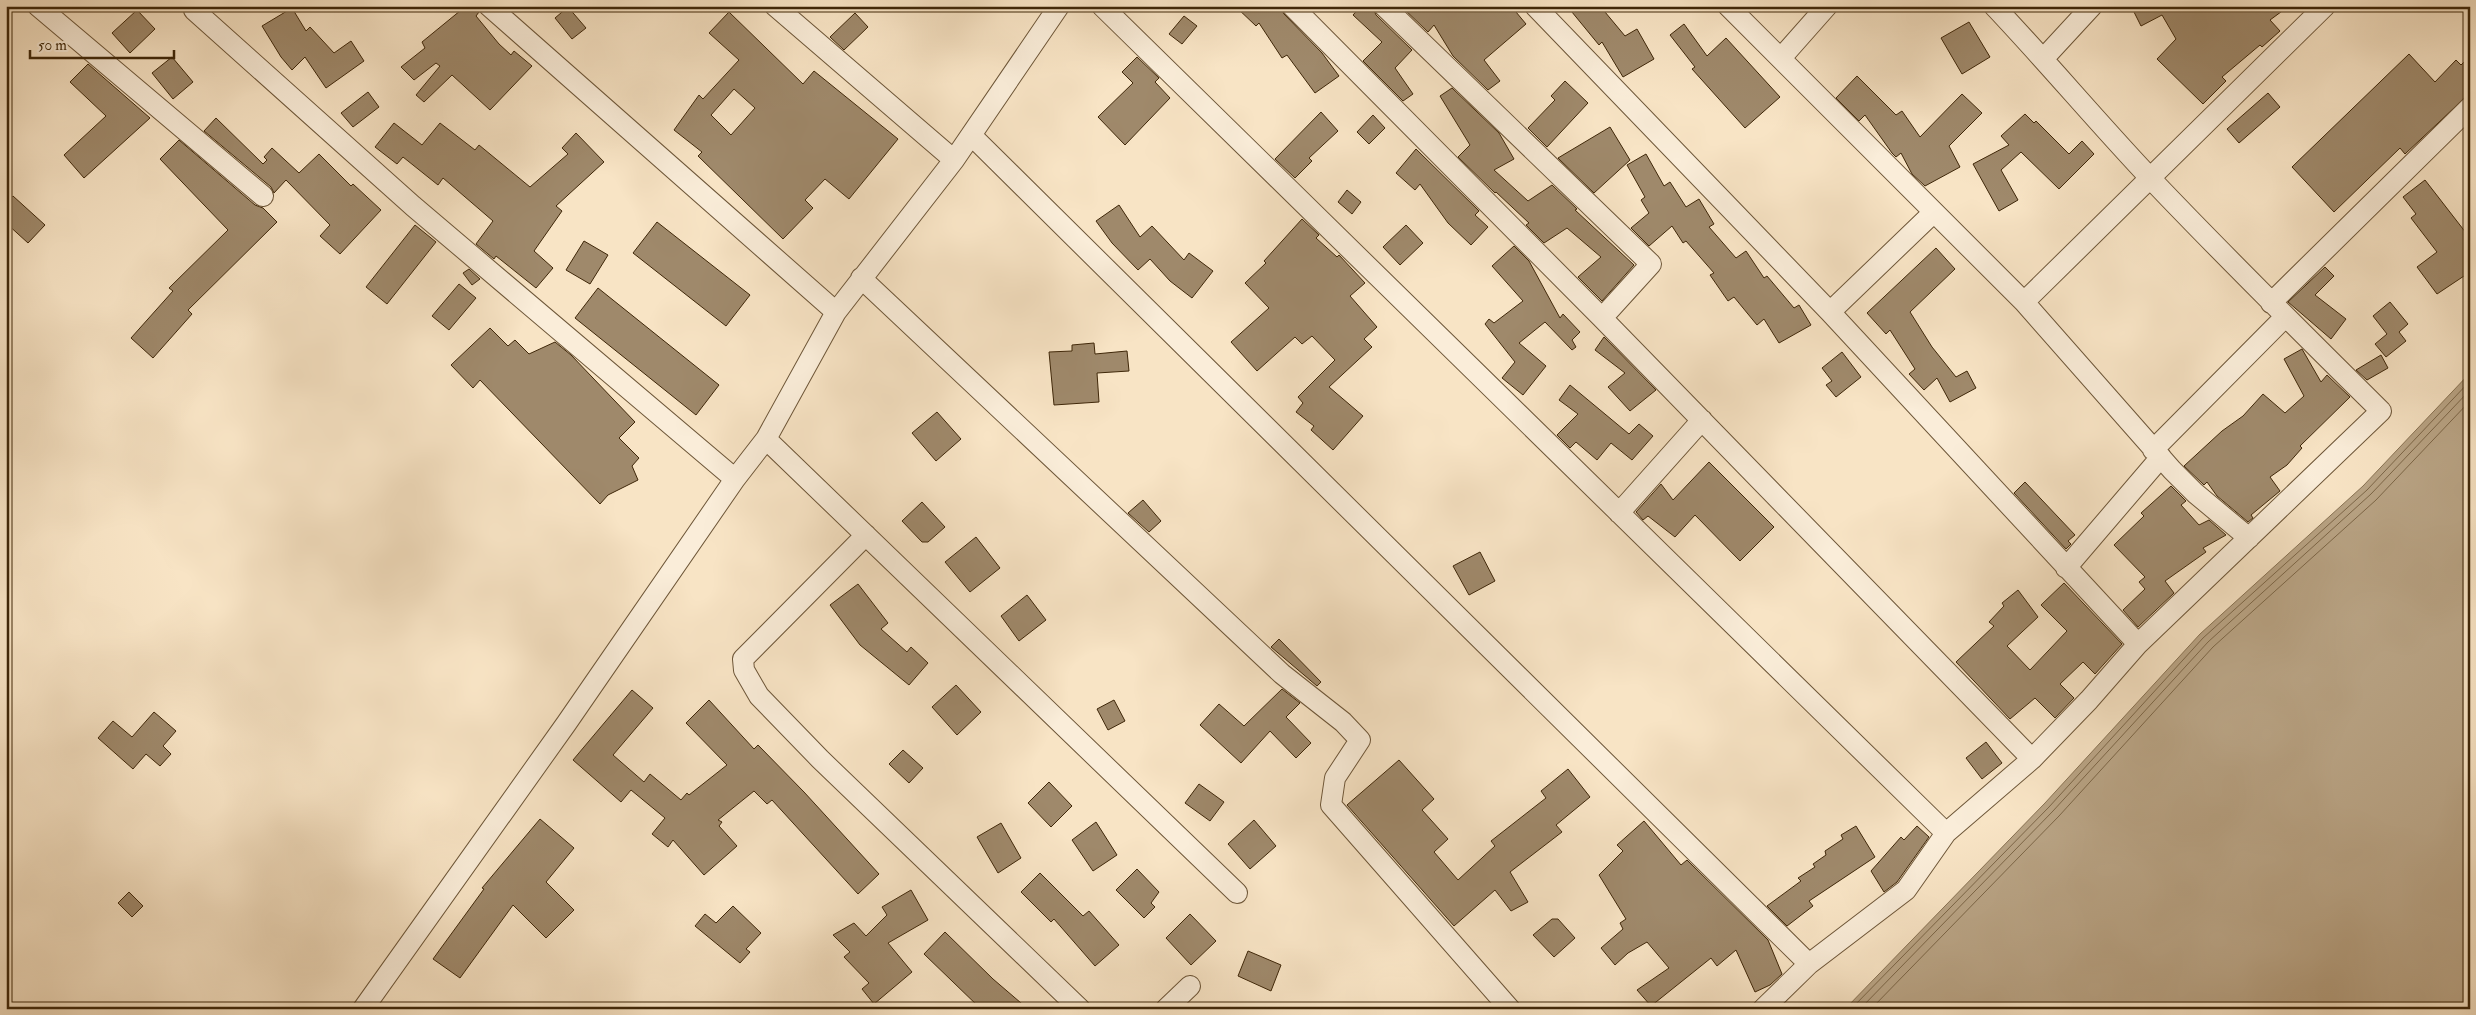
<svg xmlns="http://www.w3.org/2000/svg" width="2476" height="1015" viewBox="0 0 2476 1015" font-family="'IM FELL Double Pica',serif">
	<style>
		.water { fill: #b9a485; stroke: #887253 }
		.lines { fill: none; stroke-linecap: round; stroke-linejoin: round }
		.shore { stroke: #7c6647; stroke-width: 1 }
		.building { fill: #9f896b; stroke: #3f2709; fill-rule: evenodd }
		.minor-casing { stroke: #6d5638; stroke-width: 22 }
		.minor { stroke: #faedd9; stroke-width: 20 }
	</style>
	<rect width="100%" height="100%" fill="#f8e4c5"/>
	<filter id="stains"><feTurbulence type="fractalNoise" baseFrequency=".004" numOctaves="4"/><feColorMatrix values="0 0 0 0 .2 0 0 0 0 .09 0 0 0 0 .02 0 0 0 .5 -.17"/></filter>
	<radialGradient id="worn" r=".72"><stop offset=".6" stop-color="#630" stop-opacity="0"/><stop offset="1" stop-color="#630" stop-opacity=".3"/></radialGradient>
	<path class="water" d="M 2470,373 L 2470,1009 L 1845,1009 L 2045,803 L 2200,634 L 2363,486 Z"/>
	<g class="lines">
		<path class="shore" d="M 1851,1009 L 2049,807 L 2203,638 L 2367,490 L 2470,381
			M 1860,1009 L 2053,811 L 2208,642 L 2371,494 L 2470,390
			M 1871,1009 L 2059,816 L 2213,647 L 2376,500 L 2470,401"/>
	</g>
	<path class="building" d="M 466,6 L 477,6 L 479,12 L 476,16 L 499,44 L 511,55 L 514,51 L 532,66 L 490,110 L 452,75 L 424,102 L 416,95 L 440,66 L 436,63 L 414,80 L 401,67 L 425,48 L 422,42 Z
		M 1235,6 L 1280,6 L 1284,14 L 1322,53 L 1339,76 L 1315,93 L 1287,55 L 1282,58 L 1259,23 L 1256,26 Z
		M 1361,6 L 1372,6 L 1376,15 L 1412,50 L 1395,68 L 1413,94 L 1403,101 L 1363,61 L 1382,42 L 1353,15 Z
		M 1401,6 L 1511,6 L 1526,24 L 1484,60 L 1500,81 L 1488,90 L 1453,56 L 1434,25 L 1428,32 Z
		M 1567,6 L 1600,6 L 1625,36 L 1637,29 L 1654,59 L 1623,77 L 1602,42 L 1599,45 Z
		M 2131,6 L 2289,6 L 2270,20 L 2280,31 L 2262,47 L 2260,45 L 2222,77 L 2226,81 L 2203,104 L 2157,59 L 2176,39 L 2162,15 L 2141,26 Z
		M 568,7 L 586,28 L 572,39 L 555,18 Z
		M 292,8 L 306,31 L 310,27 L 334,53 L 351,41 L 364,61 L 326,88 L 305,57 L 292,70 L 281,57 L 262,26 Z
		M 137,10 L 155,29 L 130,53 L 112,33 Z
		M 729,12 L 803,84 L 814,71 L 898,139 L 849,199 L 825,179 L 805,200 L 813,208 L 783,239 L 698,156 L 702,152 L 674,130 L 699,95 L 703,99 L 739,60 L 709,33 ZM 734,89 L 755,108 L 731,135 L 711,115 Z
		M 855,13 L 868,27 L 844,50 L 830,37 Z
		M 1184,16 L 1197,26 L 1182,44 L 1169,34 Z
		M 1969,22 L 1990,57 L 1962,74 L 1941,38 Z
		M 1684,24 L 1707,56 L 1726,38 L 1780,97 L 1745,128 L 1692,69 L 1695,67 L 1670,35 Z
		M 2409,54 L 2435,82 L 2456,60 L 2461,65 L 2470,56 L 2470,93 L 2405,154 L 2400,148 L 2334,212 L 2292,167 Z
		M 172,57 L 193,82 L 173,99 L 152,73 Z
		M 1137,57 L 1159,78 L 1155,82 L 1170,98 L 1125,145 L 1098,117 L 1133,83 L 1122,72 Z
		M 88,64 L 150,118 L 84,178 L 64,155 L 106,116 L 70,82 Z
		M 1857,76 L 1896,115 L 1902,111 L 1920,137 L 1962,94 L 1982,113 L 1949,146 L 1960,167 L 1925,186 L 1912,174 L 1901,153 L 1896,157 L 1892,153 L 1865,115 L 1859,121 L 1836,98 Z
		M 1565,81 L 1588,103 L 1547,147 L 1528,128 L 1555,100 L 1551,96 Z
		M 1452,88 L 1499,133 L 1514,159 L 1494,170 L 1528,201 L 1552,185 L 1577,209 L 1575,210 L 1634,265 L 1602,301 L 1578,277 L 1601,257 L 1567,228 L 1544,243 L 1526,225 L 1529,223 L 1496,192 L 1495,193 L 1458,157 L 1470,145 L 1440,96 Z
		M 368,92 L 379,107 L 353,127 L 341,113 Z
		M 2268,93 L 2280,107 L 2239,143 L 2227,129 Z
		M 1321,112 L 1338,131 L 1309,158 L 1312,161 L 1295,178 L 1275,159 Z
		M 2025,114 L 2034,123 L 2036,121 L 2069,154 L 2082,141 L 2094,154 L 2059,189 L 2021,152 L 2001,170 L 2018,200 L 1999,211 L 1973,164 L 2009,145 L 2001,136 Z
		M 1373,115 L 1385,128 L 1369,144 L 1357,132 Z
		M 216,118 L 263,164 L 267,160 L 264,157 L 272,148 L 299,173 L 319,154 L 351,186 L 353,184 L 381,210 L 340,254 L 320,236 L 330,225 L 286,180 L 274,193 L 271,187 L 204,131 Z
		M 394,123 L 422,145 L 440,123 L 475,150 L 479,145 L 530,187 L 568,154 L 562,148 L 576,133 L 604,162 L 556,206 L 562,211 L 534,251 L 553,268 L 536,288 L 496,256 L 494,259 L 476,244 L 493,221 L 443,178 L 438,185 L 403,157 L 397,164 L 375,147 Z
		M 1610,127 L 1630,160 L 1594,193 L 1558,158 Z
		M 179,140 L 255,205 L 263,208 L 277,222 L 188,310 L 192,314 L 153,358 L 131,338 L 173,291 L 169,288 L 228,230 L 160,159 Z
		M 1416,149 L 1479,211 L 1475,215 L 1488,227 L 1471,245 L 1448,223 L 1420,184 L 1415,190 L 1396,173 Z
		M 1646,154 L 1664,186 L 1670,182 L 1686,207 L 1699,199 L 1714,224 L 1709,227 L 1736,258 L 1746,251 L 1764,278 L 1767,276 L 1794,308 L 1799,305 L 1811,325 L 1779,343 L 1764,319 L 1757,325 L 1734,297 L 1728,301 L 1710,275 L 1714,273 L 1686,241 L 1683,243 L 1672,226 L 1649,246 L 1631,228 L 1649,213 L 1641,200 L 1645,197 L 1627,165 Z
		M 2425,180 L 2470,238 L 2470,272 L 2437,294 L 2417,267 L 2437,252 L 2411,218 L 2416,214 L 2403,197 Z
		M 1347,190 L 1361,202 L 1352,214 L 1338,202 Z
		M 13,196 L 45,225 L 28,243 L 6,223 L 6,203 Z
		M 1119,205 L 1140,237 L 1152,226 L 1184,260 L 1189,253 L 1213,271 L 1192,298 L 1170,281 L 1150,259 L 1138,270 L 1112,243 L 1096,221 Z
		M 1302,219 L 1319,235 L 1316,238 L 1337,257 L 1339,255 L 1365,283 L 1350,296 L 1377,327 L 1364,339 L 1372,347 L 1329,387 L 1363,416 L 1333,450 L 1311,430 L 1314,426 L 1296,412 L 1303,403 L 1298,397 L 1335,360 L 1312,336 L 1302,344 L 1295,337 L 1257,371 L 1231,342 L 1269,308 L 1245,283 L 1266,263 L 1264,261 Z
		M 657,222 L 750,295 L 726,326 L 633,253 Z
		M 415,225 L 436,242 L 387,304 L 366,287 Z
		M 1406,225 L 1423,243 L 1400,265 L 1383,247 Z
		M 584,241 L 608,255 L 590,284 L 566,270 Z
		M 1514,246 L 1529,261 L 1560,318 L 1563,314 L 1580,332 L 1572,340 L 1576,347 L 1572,350 L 1545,322 L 1519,343 L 1546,366 L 1523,395 L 1502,378 L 1515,362 L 1485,324 L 1489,319 L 1494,323 L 1523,301 L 1492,266 Z
		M 1936,248 L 1955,269 L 1910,312 L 1932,347 L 1956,377 L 1967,371 L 1976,388 L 1950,402 L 1937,378 L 1924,390 L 1909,374 L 1915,369 L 1890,330 L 1886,334 L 1867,313 Z
		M 2325,267 L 2334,276 L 2315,295 L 2346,319 L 2331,339 L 2288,302 Z
		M 469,269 L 480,279 L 472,285 L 463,273 Z
		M 459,284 L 476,298 L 449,330 L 432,316 Z
		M 598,288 L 719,385 L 696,415 L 575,318 Z
		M 2390,302 L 2408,324 L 2399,332 L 2406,341 L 2386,357 L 2375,344 L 2387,334 L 2373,316 Z
		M 490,328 L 508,346 L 515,340 L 529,354 L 555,342 L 571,355 L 635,422 L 619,438 L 639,458 L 632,466 L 638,480 L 608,495 L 600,504 L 480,380 L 473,388 L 451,365 Z
		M 1604,337 L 1656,390 L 1630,411 L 1608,387 L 1625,373 L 1595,350 Z
		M 1094,343 L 1095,354 L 1127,351 L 1129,371 L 1097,373 L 1099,402 L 1054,405 L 1049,352 L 1072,351 L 1072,345 Z
		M 2302,349 L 2321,382 L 2327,375 L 2350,397 L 2300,446 L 2302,448 L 2287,465 L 2270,477 L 2280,491 L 2251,515 L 2253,518 L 2248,522 L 2217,496 L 2207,482 L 2204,485 L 2184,466 L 2222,431 L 2243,416 L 2263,394 L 2285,413 L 2304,396 L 2284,359 Z
		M 1842,352 L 1861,377 L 1836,397 L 1826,385 L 1832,381 L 1822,368 Z
		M 2381,355 L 2388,368 L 2367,380 L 2356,370 Z
		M 1570,385 L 1629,434 L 1639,424 L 1653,436 L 1632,460 L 1611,443 L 1597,460 L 1576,442 L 1570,448 L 1557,435 L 1578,414 L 1559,400 Z
		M 937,412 L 961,439 L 936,461 L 912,433 Z
		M 1709,462 L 1774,527 L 1740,561 L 1695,515 L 1675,537 L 1648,516 L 1643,520 L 1636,512 L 1661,484 L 1673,500 Z
		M 2025,482 L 2075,535 L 2068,541 L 2071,544 L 2066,549 L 2014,493 Z
		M 2171,486 L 2186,501 L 2181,505 L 2199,525 L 2209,520 L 2226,535 L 2203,548 L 2206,552 L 2165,581 L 2174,593 L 2138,627 L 2123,610 L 2145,589 L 2139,582 L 2145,577 L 2114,545 L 2144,516 L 2141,513 Z
		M 1143,500 L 1161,521 L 1149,532 L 1128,513 Z
		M 922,502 L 945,527 L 928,542 L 922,542 L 902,521 Z
		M 976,537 L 1000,568 L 970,592 L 945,562 Z
		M 1480,552 L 1495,581 L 1469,595 L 1453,566 Z
		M 2064,583 L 2122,644 L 2095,674 L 2083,662 L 2060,684 L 2074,698 L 2055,718 L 2035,698 L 2010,719 L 1956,662 L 1994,626 L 1989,622 L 2004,606 L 2002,603 L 2018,590 L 2038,617 L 2007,646 L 2030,670 L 2067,631 L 2041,605 Z
		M 858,584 L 888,623 L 881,629 L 907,652 L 911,647 L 928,663 L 909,685 L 860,645 L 830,605 Z
		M 1027,595 L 1046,620 L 1019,641 L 1001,616 Z
		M 1279,639 L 1321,682 L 1317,686 L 1271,647 Z
		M 956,685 L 981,712 L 957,735 L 932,707 Z
		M 1282,689 L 1300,703 L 1286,717 L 1311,743 L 1296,758 L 1270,731 L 1241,763 L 1200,725 L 1219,704 L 1244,726 Z
		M 632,690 L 653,708 L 613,755 L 644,782 L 650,774 L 681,800 L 687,793 L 689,795 L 727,765 L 686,723 L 709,700 L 754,749 L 758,745 L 804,792 L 879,874 L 858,894 L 772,800 L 767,804 L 754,791 L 718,820 L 722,822 L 719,826 L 737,846 L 704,875 L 673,840 L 668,847 L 652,834 L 665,818 L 631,790 L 621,802 L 573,760 Z
		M 1114,700 L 1125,721 L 1108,730 L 1097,709 Z
		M 154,712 L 176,731 L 163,746 L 171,754 L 160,766 L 146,754 L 133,769 L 98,738 L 113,721 L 132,737 Z
		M 1986,742 L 2002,763 L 1982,779 L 1966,758 Z
		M 903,750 L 923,768 L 909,783 L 889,764 Z
		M 1399,760 L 1434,799 L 1422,810 L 1448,839 L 1434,852 L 1458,880 L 1495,846 L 1491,841 L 1546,798 L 1541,791 L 1568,769 L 1590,797 L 1556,825 L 1562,832 L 1510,872 L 1528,902 L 1511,911 L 1495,890 L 1454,926 L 1347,805 Z
		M 1049,782 L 1072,806 L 1051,827 L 1028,803 Z
		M 1199,784 L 1224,802 L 1210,821 L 1185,803 Z
		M 540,819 L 574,848 L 546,882 L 574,910 L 546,938 L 513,905 L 460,978 L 433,959 L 484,889 L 482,888 Z
		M 1254,820 L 1276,846 L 1250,869 L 1228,844 Z
		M 1644,821 L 1681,865 L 1687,860 L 1768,940 L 1782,974 L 1770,985 L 1755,992 L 1736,950 L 1717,966 L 1711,958 L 1651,1006 L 1637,990 L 1669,968 L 1647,942 L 1628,953 L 1615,965 L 1601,948 L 1623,929 L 1620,923 L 1626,919 L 1599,875 L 1623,851 L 1617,845 Z
		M 1096,822 L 1117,855 L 1093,871 L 1072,840 Z
		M 1001,823 L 1021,858 L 998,873 L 977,837 Z
		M 1856,826 L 1875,857 L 1809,901 L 1813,906 L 1787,926 L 1767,906 L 1801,881 L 1798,878 L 1815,867 L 1813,864 L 1826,855 L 1825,851 L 1843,839 L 1841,835 Z
		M 1917,826 L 1929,837 L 1897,882 L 1884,892 L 1871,871 L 1901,837 L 1904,840 Z
		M 1137,869 L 1159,892 L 1151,903 L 1155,907 L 1144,918 L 1116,890 Z
		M 1040,873 L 1083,916 L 1089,911 L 1119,945 L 1095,966 L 1054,919 L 1051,922 L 1021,892 Z
		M 911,890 L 928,920 L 888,943 L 912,972 L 874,1004 L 862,989 L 869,983 L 844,957 L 850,952 L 833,935 L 854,923 L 866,936 L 887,915 L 882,907 Z
		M 129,892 L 143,906 L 132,917 L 118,903 Z
		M 733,906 L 761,933 L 746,949 L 750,952 L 740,963 L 695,926 L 705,914 L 716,923 Z
		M 1190,914 L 1216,941 L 1191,965 L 1166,938 Z
		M 1552,919 L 1558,919 L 1575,938 L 1554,957 L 1533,935 Z
		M 945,932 L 993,979 L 1028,1009 L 981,1009 L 924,954 Z
		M 1248,951 L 1281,965 L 1271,991 L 1238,976 Z"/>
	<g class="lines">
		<g class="minor-casing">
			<path id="minor" d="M 38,6 L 263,196
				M 489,6 L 836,312
				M 775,6 L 954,160
				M 1102,6 L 1946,833
				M 1292,6 L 1602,318 L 2032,759
				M 1384,6 L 1651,264 L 1602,318
				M 1535,6 L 1830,312 L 2138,644
				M 1728,6 L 2024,302 L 2172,470 L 2195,493 L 2249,538
				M 194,10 L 413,206 L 735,479
				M 1781,58 L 1827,6
				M 2044,58 L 2092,6
				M 971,135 L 1809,964
				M 861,278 L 1282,674 L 1343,722 L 1360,740 L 1335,778 L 1331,805 L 1510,1009
				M 2024,302 L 2325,6
				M 2271,303 L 2470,107
				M 1830,312 L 1934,212
				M 766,439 L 1237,893
				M 2153,450 L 2285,317
				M 1619,513 L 1702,420
				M 866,535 L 743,659 L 744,670 L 759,696 L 820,759 L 1080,1009
				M 2066,568 L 2161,457
				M 363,1009 L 566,724 L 735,479 L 766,439 L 836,312 L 954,160 L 1059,6
				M 1166,1009 L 1190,986
				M 1763,1009 L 1809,964 L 1906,890 L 1946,833 L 2032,759 L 2089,700 L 2138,644 L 2381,411 C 2304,335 2227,259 2152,180 C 2098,123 2048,63 1994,6"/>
		</g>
		<use href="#minor" class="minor"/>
	</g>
	<rect width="2476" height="1015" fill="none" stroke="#f8e4c5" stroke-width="25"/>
	<rect x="8" y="8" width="2461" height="1000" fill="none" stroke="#3f2709" stroke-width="2.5"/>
	<rect x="12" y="12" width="2451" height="990" fill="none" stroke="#3f2709"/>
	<path d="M30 50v8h144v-8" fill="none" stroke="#3f2709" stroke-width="2.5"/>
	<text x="38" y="50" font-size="15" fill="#3f2709" stroke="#faedd9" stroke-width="4" paint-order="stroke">50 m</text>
	<rect width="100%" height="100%" filter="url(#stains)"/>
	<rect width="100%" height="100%" fill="url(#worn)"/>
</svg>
